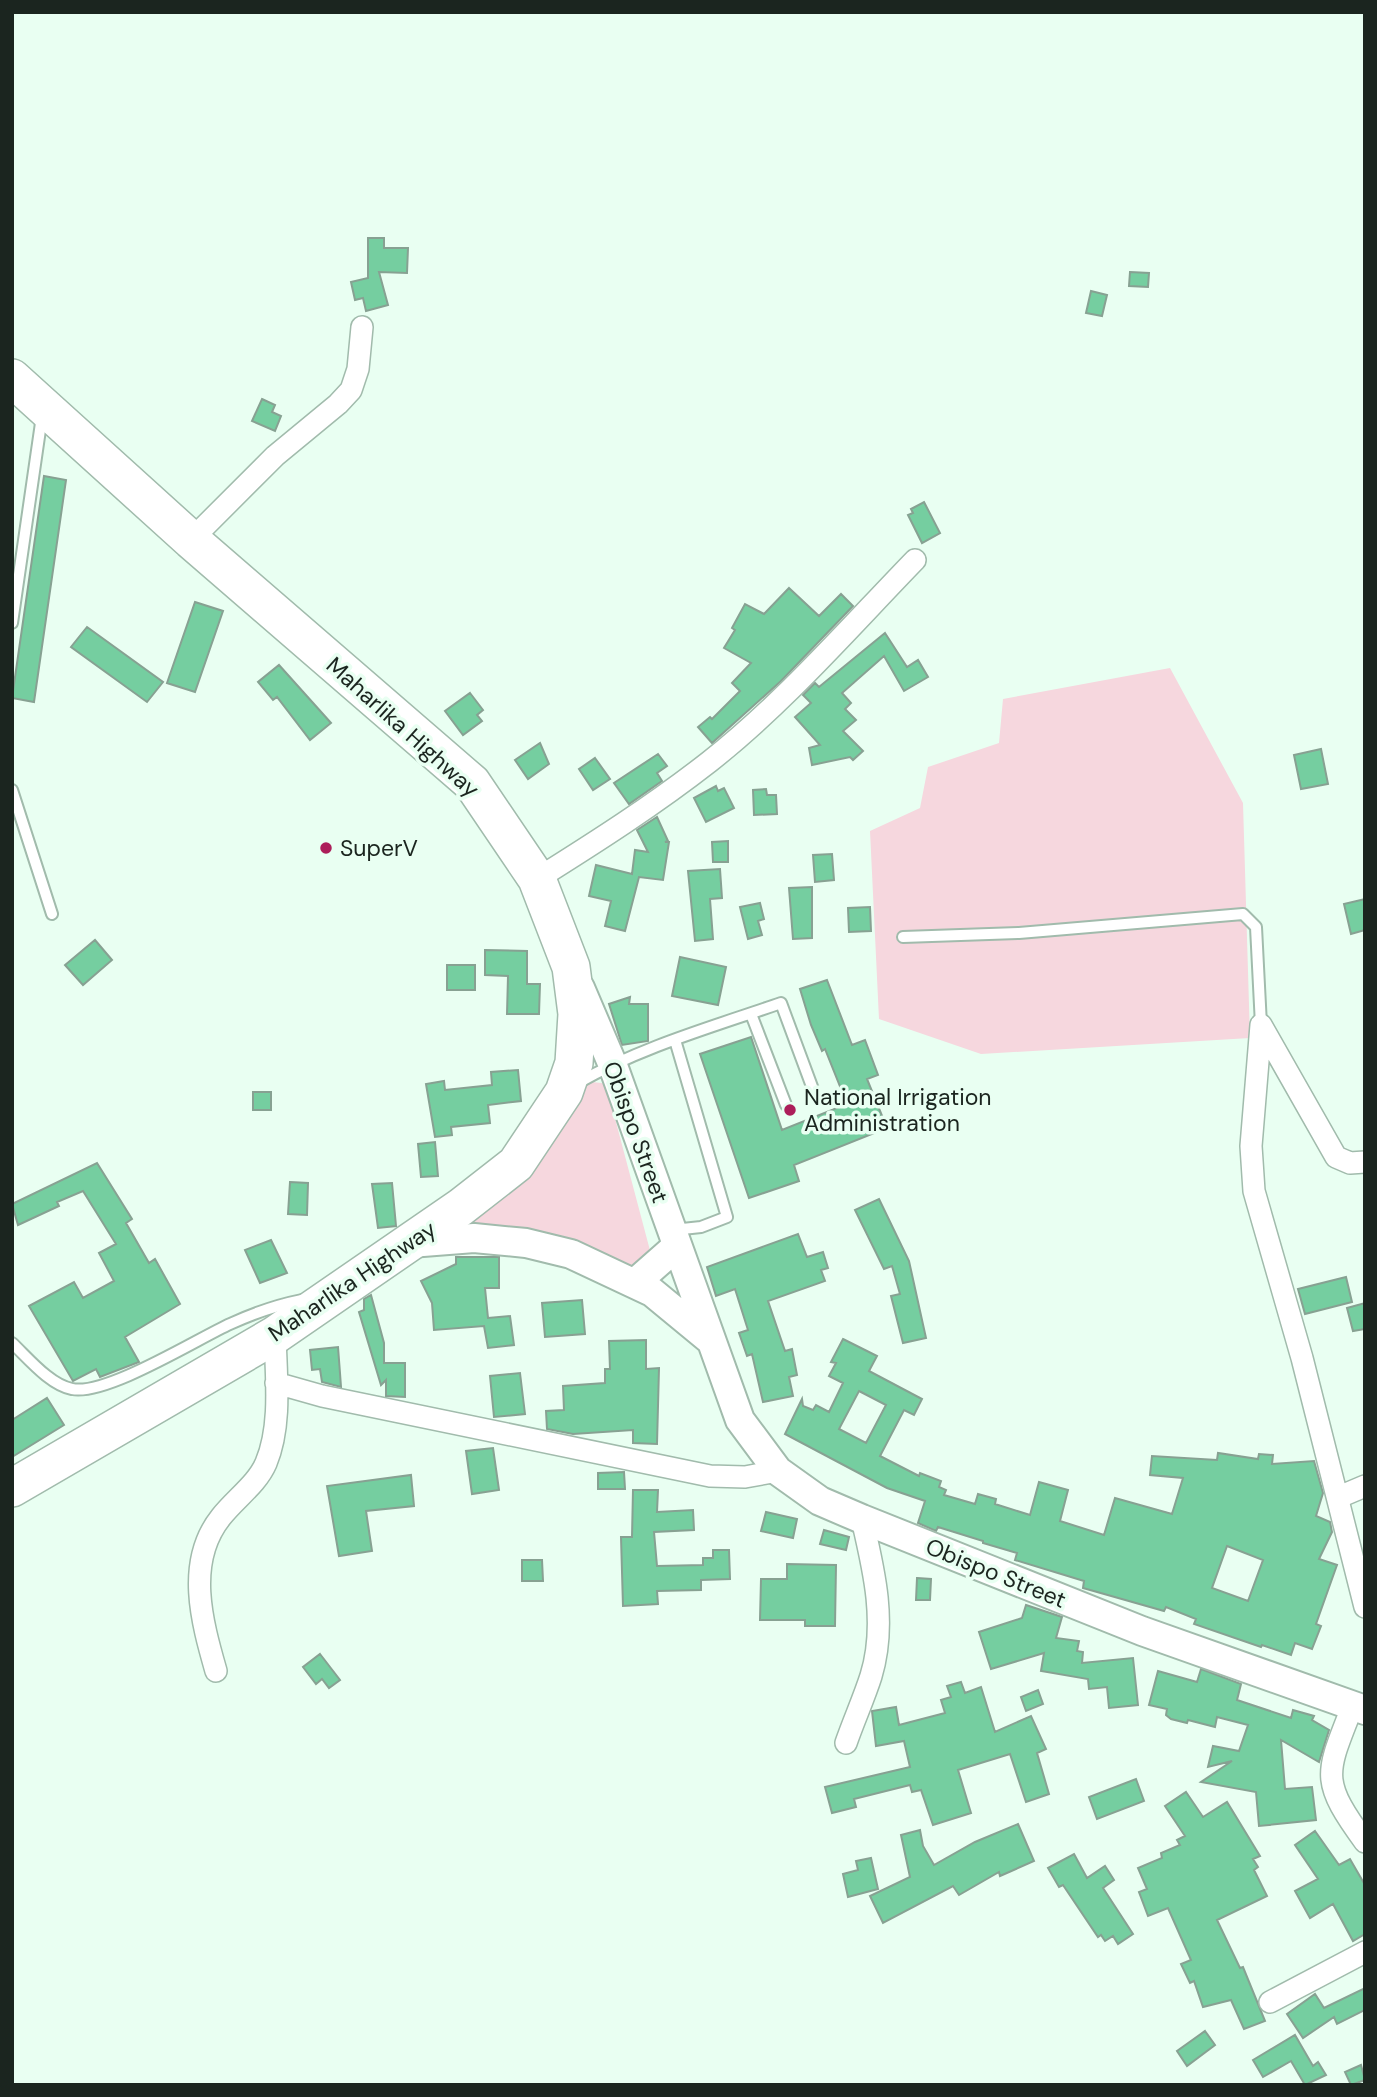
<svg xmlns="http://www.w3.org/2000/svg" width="1377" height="2097" viewBox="0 0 1377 2097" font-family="'DM Sans',sans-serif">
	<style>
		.green { fill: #f6d7de }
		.building { fill: #75cea0; stroke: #87a192; stroke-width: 2; fill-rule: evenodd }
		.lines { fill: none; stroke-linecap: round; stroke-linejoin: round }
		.lane-casing { stroke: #a1bbac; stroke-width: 14 }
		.street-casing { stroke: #a1bbac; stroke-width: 24 }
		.secondary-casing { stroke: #a1bbac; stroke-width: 32 }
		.highway-casing { stroke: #a1bbac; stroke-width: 40 }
		.lane { stroke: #fff; stroke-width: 10 }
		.street { stroke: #fff; stroke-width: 21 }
		.secondary { stroke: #fff; stroke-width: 28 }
		.highway { stroke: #fff; stroke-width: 37 }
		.poi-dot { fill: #ac1e5a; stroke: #e9fff2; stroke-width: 2.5 }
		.labels { text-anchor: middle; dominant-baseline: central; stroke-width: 7; stroke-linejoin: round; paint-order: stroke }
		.street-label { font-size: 23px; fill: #1b251f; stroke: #e9fff2 }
		.poi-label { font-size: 23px; fill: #1b251f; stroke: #e9fff2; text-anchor: start }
	</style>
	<rect width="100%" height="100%" fill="#e9fff2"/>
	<path class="green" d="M 1170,668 L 1243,803 L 1250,1038 L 981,1054 L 879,1019 L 870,831 L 920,808 L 928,767 L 999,743 L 1003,699 Z
		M 591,1082 L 602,1083 L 608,1092 L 652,1258 L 635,1274 L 464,1228 L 580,1088 Z"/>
	<path class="building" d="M 368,238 L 384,238 L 384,248 L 408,248 L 407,273 L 379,272 L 388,305 L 366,311 L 363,298 L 355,300 L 351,282 L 368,278 Z
		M 1130,272 L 1149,273 L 1148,287 L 1129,286 Z
		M 1091,291 L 1107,295 L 1102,316 L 1086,313 Z
		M 262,399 L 275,405 L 272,412 L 281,416 L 275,431 L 252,421 Z
		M 44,476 L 66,480 L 34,702 L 12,698 Z
		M 924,502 L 940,533 L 922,543 L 908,515 L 913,513 L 911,509 Z
		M 789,588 L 819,616 L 841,594 L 853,606 L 781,681 L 712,743 L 698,727 L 710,717 L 712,719 L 740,691 L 732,683 L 751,663 L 724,648 L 735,630 L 732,628 L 745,604 L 764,614 Z
		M 195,602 L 223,611 L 195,692 L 167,683 Z
		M 87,627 L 163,682 L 147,702 L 71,647 Z
		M 885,633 L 907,667 L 918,660 L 928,677 L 904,691 L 884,656 L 842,693 L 851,703 L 845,709 L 856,720 L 843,731 L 863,751 L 853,760 L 850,757 L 812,765 L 809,748 L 820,745 L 795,717 L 811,703 L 803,695 L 815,683 L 819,687 Z
		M 279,665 L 331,723 L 310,740 L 277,697 L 273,700 L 258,682 Z
		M 470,693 L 483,710 L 477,715 L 482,721 L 463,735 L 445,711 Z
		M 540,743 L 549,764 L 528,779 L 515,760 Z
		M 1321,749 L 1328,784 L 1301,789 L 1294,755 Z
		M 658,754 L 667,766 L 657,773 L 662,781 L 629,804 L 614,783 Z
		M 595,758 L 610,779 L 593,790 L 579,769 Z
		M 716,786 L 718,791 L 724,788 L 734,808 L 706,822 L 694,798 Z
		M 766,789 L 767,795 L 776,795 L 777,814 L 754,815 L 753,790 Z
		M 657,817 L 668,841 L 665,842 L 669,842 L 663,880 L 639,877 L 625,931 L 605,926 L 611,901 L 589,896 L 596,865 L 632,874 L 635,850 L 648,852 L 637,830 Z
		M 728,841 L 728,862 L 713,862 L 712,842 Z
		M 832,854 L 834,880 L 815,882 L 813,855 Z
		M 720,869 L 722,898 L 710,899 L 713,939 L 695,941 L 688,871 Z
		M 812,887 L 812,938 L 793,939 L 789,888 Z
		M 1365,899 L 1365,930 L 1351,934 L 1344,904 Z
		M 760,903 L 764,919 L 758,921 L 762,935 L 748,939 L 740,907 Z
		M 870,907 L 871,931 L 849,932 L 848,908 Z
		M 95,940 L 112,960 L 83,985 L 65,965 Z
		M 485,950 L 527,951 L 527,984 L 540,984 L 539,1014 L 507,1014 L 508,976 L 485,975 Z
		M 680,957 L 726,967 L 718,1005 L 672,996 Z
		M 447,965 L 475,965 L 475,990 L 447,990 Z
		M 827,980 L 852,1045 L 865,1040 L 878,1075 L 867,1079 L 887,1128 L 794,1165 L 799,1181 L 749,1198 L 700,1054 L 751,1037 L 782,1130 L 847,1104 L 825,1049 L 822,1051 L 811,1025 L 800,989 Z
		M 630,997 L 629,1004 L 648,1004 L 648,1041 L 622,1045 L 609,1004 Z
		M 518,1070 L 521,1101 L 488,1105 L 490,1123 L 451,1127 L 452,1135 L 435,1137 L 426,1084 L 444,1081 L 445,1090 L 492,1085 L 491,1072 Z
		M 253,1092 L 271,1092 L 271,1110 L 253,1110 Z
		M 435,1142 L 438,1176 L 421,1177 L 418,1144 Z
		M 97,1163 L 132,1219 L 126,1223 L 149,1263 L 155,1259 L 180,1304 L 125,1337 L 139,1362 L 100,1377 L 96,1369 L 73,1381 L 29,1306 L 74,1282 L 83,1298 L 114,1281 L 99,1253 L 116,1244 L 83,1191 L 57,1202 L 59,1206 L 18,1225 L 12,1204 Z
		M 290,1182 L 308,1183 L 307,1215 L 288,1214 Z
		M 392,1183 L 396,1226 L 378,1228 L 372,1184 Z
		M 879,1199 L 909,1261 L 926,1338 L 903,1343 L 891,1296 L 900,1294 L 892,1266 L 884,1269 L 855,1210 Z
		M 798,1234 L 807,1257 L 823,1252 L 828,1268 L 821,1270 L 825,1281 L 768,1301 L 785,1351 L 792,1349 L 797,1375 L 789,1377 L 793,1396 L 763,1402 L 752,1354 L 747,1356 L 739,1333 L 748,1330 L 735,1289 L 716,1296 L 707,1267 Z
		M 271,1240 L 287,1273 L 260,1283 L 245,1250 Z
		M 456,1257 L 499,1257 L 499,1288 L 485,1288 L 488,1318 L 510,1316 L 514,1345 L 488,1348 L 484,1326 L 434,1330 L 432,1303 L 421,1281 L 456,1264 Z
		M 1346,1277 L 1352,1302 L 1305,1314 L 1298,1289 Z
		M 371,1295 L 384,1343 L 384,1363 L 405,1363 L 405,1397 L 386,1396 L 386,1380 L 381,1385 L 359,1312 L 364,1310 L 364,1299 Z
		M 582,1300 L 585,1334 L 545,1337 L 542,1303 Z
		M 1365,1303 L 1365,1329 L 1353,1331 L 1347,1308 Z
		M 843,1339 L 877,1356 L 869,1371 L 922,1399 L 914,1415 L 904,1410 L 880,1456 L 919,1476 L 920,1473 L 941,1481 L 939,1487 L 946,1490 L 944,1495 L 975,1504 L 978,1494 L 996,1499 L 995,1504 L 1030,1515 L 1039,1482 L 1068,1490 L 1060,1521 L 1104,1535 L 1115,1498 L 1172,1514 L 1183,1478 L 1150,1475 L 1152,1456 L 1217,1460 L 1218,1453 L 1258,1459 L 1259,1454 L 1273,1455 L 1272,1464 L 1314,1461 L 1323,1493 L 1316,1516 L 1330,1522 L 1332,1532 L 1319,1559 L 1337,1565 L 1316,1624 L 1321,1626 L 1312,1649 L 1295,1643 L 1291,1655 L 1262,1645 L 1261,1647 L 1194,1624 L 1196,1619 L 1166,1607 L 1164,1611 L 1083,1588 L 1084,1581 L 1015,1560 L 1017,1553 L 983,1543 L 983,1541 L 938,1527 L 936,1531 L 918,1523 L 925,1501 L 887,1488 L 785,1434 L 802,1399 L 803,1406 L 813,1410 L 816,1405 L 829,1412 L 843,1383 L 829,1376 L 836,1363 L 831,1362 ZM 859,1391 L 886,1405 L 866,1443 L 839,1429 ZM 1227,1546 L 1263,1560 L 1248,1601 L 1212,1588 Z
		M 646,1340 L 646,1369 L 659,1368 L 657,1444 L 633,1443 L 633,1430 L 573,1434 L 547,1429 L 546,1411 L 564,1410 L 563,1386 L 605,1383 L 605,1369 L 610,1369 L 609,1341 Z
		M 338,1347 L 340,1373 L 341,1387 L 322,1382 L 320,1369 L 312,1370 L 310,1350 Z
		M 520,1373 L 525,1414 L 494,1417 L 490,1376 Z
		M 47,1398 L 64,1425 L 12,1457 L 12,1420 Z
		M 493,1448 L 499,1490 L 472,1494 L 466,1451 Z
		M 624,1472 L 625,1489 L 598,1489 L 598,1473 Z
		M 411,1475 L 414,1506 L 366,1511 L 372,1551 L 339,1556 L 327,1486 Z
		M 633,1490 L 658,1490 L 657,1512 L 693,1510 L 694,1530 L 654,1532 L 657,1566 L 703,1565 L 703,1558 L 713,1558 L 713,1550 L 729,1550 L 730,1579 L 701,1580 L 701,1590 L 657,1591 L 658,1604 L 623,1606 L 621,1537 L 632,1537 Z
		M 766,1512 L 797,1519 L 793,1538 L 761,1531 Z
		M 824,1530 L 849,1537 L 846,1550 L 820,1544 Z
		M 522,1560 L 542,1560 L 543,1581 L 522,1581 Z
		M 787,1564 L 836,1565 L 835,1626 L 805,1626 L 805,1620 L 760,1620 L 761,1579 L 787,1579 Z
		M 917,1578 L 931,1579 L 930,1600 L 916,1600 Z
		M 1026,1605 L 1062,1617 L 1056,1638 L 1079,1641 L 1077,1651 L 1083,1652 L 1082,1663 L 1133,1658 L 1138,1705 L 1109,1708 L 1107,1687 L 1089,1689 L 1088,1679 L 1041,1671 L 1044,1653 L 991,1669 L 979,1632 L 1022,1618 Z
		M 320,1654 L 340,1680 L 329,1688 L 322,1679 L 316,1684 L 303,1667 Z
		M 1201,1669 L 1241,1684 L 1237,1700 L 1291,1718 L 1293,1710 L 1314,1716 L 1312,1720 L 1329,1730 L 1319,1762 L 1281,1740 L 1285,1789 L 1312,1787 L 1316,1820 L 1259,1826 L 1256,1792 L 1201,1782 L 1232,1761 L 1208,1767 L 1213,1746 L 1239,1751 L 1248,1725 L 1217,1717 L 1215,1727 L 1188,1720 L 1187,1723 L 1171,1719 L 1166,1715 L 1167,1709 L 1149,1705 L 1158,1671 L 1197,1682 Z
		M 961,1682 L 965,1693 L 981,1687 L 995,1732 L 1031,1716 L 1046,1749 L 1037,1753 L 1049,1794 L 1026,1802 L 1010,1754 L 958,1770 L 971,1813 L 933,1825 L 921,1790 L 912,1792 L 910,1785 L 854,1799 L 856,1807 L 832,1813 L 825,1787 L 910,1767 L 904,1741 L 876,1746 L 872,1711 L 896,1707 L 899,1725 L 945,1713 L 941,1700 L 951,1697 L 947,1686 Z
		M 1038,1690 L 1043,1704 L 1026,1711 L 1021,1697 Z
		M 1136,1779 L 1144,1801 L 1097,1819 L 1089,1797 Z
		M 1186,1792 L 1203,1817 L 1227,1802 L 1260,1856 L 1253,1859 L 1258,1867 L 1254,1870 L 1267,1896 L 1217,1920 L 1240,1968 L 1243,1967 L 1265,2021 L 1244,2029 L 1231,2000 L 1203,2007 L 1194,1981 L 1190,1983 L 1181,1964 L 1191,1960 L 1168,1908 L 1148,1916 L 1139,1892 L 1147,1889 L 1138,1868 L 1162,1858 L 1161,1853 L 1180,1845 L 1177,1840 L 1185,1836 L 1165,1806 Z
		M 1018,1824 L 1034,1861 L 1000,1876 L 999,1872 L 959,1895 L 953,1886 L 883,1923 L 870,1896 L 910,1877 L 901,1835 L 920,1830 L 923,1846 L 934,1865 L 975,1842 Z
		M 1315,1831 L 1339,1865 L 1350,1859 L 1365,1885 L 1365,1934 L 1353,1941 L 1333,1904 L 1310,1918 L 1295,1891 L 1318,1879 L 1295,1845 Z
		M 1074,1854 L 1087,1878 L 1105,1866 L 1114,1880 L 1103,1888 L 1133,1934 L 1118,1944 L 1113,1936 L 1105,1941 L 1101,1935 L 1098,1937 L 1063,1885 L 1059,1887 L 1048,1868 Z
		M 871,1858 L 878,1889 L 848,1897 L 843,1874 L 858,1870 L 856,1861 Z
		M 1365,1988 L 1365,2010 L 1337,2024 L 1334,2017 L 1303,2038 L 1287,2014 L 1315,1994 L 1324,2008 Z
		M 1205,2031 L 1215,2045 L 1187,2066 L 1177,2051 Z
		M 1295,2035 L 1313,2066 L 1318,2062 L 1326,2075 L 1305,2085 L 1291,2061 L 1263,2077 L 1253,2060 Z
		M 1361,2065 L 1365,2080 L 1351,2085 L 1345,2072 Z"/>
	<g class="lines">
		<g class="lane-casing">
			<path id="lane" d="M 12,623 L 42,416
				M 12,790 L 52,914
				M 903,937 L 1019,933 L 1243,914 L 1256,927 L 1261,1025
				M 751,1014 L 786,1105
				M 578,1083 C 641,1047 712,1027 781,1003 L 814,1092
				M 673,1230 L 701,1227 L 727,1217 L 675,1040
				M 12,1343 C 28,1358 50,1385 72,1389 C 106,1396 197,1339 230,1324 C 254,1313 277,1305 302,1300"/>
		</g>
		<g class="street-casing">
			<path id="street" d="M 191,540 L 275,456 L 338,404 L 351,390 L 358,369 L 362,327
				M 537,879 C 596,842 654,805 709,762 C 784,703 849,628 915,560
				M 1261,1025 L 1251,1146 L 1254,1191 L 1302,1358 L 1365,1607
				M 1261,1025 L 1336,1157 L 1350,1163 L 1365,1162
				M 276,1383 L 322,1396 L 710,1476 L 745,1477 L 778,1471
				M 1339,1497 L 1365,1486
				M 216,1671 C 202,1622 185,1562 221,1517 C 235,1499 257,1484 266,1463 C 282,1425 276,1376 275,1335
				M 1353,1705 C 1326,1774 1319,1779 1365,1842
				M 846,1743 C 854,1720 864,1698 871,1676 C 887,1624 874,1570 862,1519
				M 1270,2002 L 1365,1952"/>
		</g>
		<g class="secondary-casing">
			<path id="secondary" d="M 580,988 L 612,1063 L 740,1420 L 778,1471 L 820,1501 L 862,1519 L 1142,1631 L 1365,1710
				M 410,1243 L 474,1238 L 526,1243 L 571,1254 L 652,1292 L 709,1339
				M 635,1283 L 677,1246"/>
		</g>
		<g class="highway-casing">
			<path id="highway" d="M 12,378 L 191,540 L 472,783 L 537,879 L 571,967 L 577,1014 L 574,1063 L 564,1092 L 516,1164 L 461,1207 L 275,1335 L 12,1488"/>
		</g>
		<use href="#lane" class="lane"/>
		<use href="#street" class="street"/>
		<use href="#secondary" class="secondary"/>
		<use href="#highway" class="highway"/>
	</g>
	<g class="poi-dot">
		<circle cx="326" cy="848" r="7"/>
		<circle cx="790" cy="1110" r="7"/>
	</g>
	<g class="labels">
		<g class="street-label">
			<text transform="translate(403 727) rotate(42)">Maharlika Highway</text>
			<text transform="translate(636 1132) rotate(70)">Obispo Street</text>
			<text transform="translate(352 1281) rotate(-34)">Maharlika Highway</text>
			<text transform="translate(996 1573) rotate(22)">Obispo Street</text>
		</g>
		<g class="poi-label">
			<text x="340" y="848">SuperV</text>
			<text x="804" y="1097">National Irrigation<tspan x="804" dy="26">Administration</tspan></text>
		</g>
	</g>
	<rect width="1377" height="2097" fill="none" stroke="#1b251f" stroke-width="28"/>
</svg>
